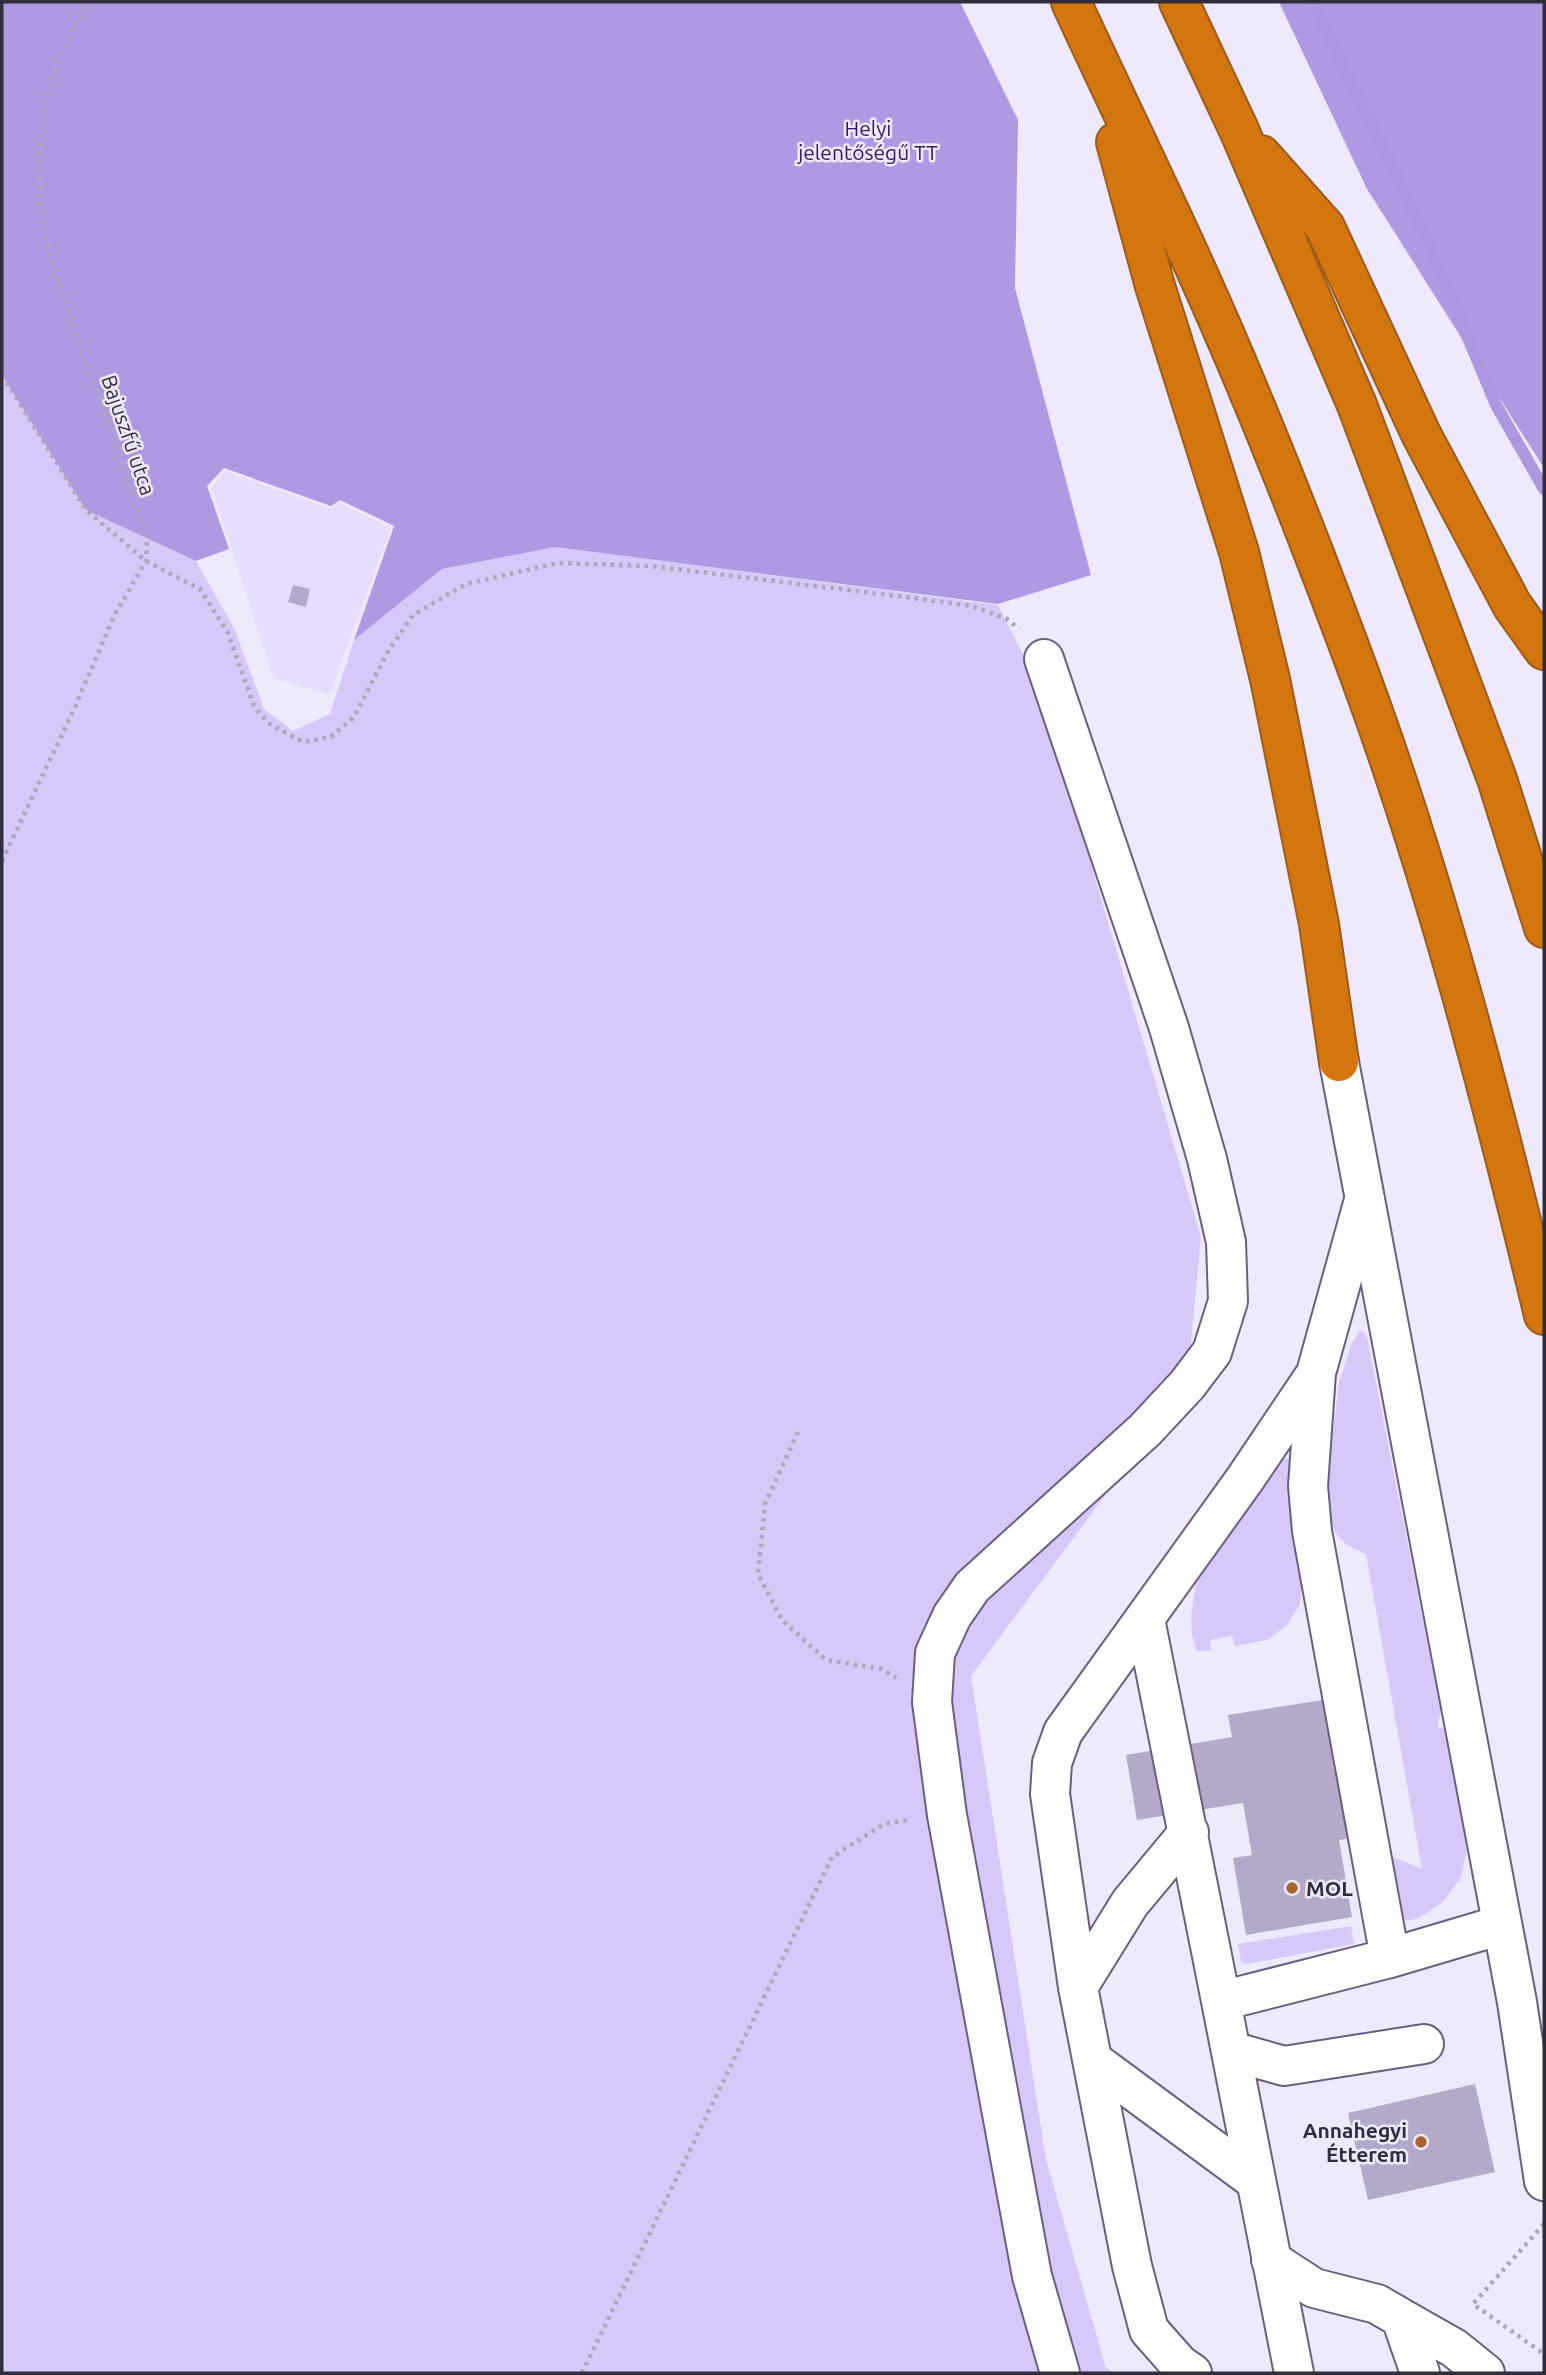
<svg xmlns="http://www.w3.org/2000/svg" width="1546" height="2375" viewBox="0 0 1546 2375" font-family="Ubuntu,sans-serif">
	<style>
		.built { fill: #e7deff }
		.green { fill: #d6c8f9 }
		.forest { fill: #b099e3 }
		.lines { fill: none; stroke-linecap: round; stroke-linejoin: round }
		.stream { stroke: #ae97e1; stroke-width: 12 }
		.building { fill: #b3aaca }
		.minor-casing { stroke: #69607d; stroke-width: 42 }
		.highway-casing { stroke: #9b5c1d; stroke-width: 42 }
		.path { stroke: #aca7b9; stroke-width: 4.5; stroke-dasharray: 3.5 5; stroke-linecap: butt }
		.minor { stroke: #fff; stroke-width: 38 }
		.highway { stroke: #d4750d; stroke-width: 38 }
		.poi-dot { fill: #a86731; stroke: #efe9fe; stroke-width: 2.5 }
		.labels { text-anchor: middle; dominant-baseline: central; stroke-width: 5; stroke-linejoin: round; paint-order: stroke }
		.park-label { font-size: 21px; fill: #3a146a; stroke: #efe9fe }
		.street-label { font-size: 21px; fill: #312d3a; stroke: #efe9fe }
		.poi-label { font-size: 21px; font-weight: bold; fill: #312d3a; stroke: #efe9fe; text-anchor: start }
	</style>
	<rect width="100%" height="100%" fill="#efe9fe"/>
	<path class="built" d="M 225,471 L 331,509 L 340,503 L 391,528 L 329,695 L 273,678 L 212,488 Z"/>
	<path class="green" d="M 2,375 L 86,510 L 196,561 L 235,630 L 264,709 L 293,731 L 330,714 L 354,640 L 442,569 L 555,547 L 998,605 L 1038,685 L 1201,1237 L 1187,1385 L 971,1676 L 1046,2160 L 1106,2368 L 1115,2373 L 2,2373 Z
		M 1360,1331 L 1364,1332 L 1367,1337 L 1441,1712 L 1438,1722 L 1439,1728 L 1444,1727 L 1467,1850 L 1461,1877 L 1443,1902 L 1419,1918 L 1408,1921 L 1401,1917 L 1393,1857 L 1422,1869 L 1366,1554 L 1347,1545 L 1337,1535 L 1329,1519 L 1327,1484 L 1339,1382 L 1352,1343 Z
		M 1287,1458 L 1293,1458 L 1292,1529 L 1303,1584 L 1299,1606 L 1287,1625 L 1267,1640 L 1235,1646 L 1232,1636 L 1210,1640 L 1211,1651 L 1197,1651 L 1192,1635 L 1191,1617 L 1196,1583 L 1282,1460 Z
		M 1351,1926 L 1354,1944 L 1247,1964 L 1241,1962 L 1238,1944 Z"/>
	<path class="forest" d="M 2,2 L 960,2 L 1018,120 L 1015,288 L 1091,575 L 998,604 L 555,547 L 442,569 L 354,640 L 394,526 L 340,500 L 331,506 L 224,468 L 207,486 L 229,549 L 196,561 L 86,510 L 2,375 Z
		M 1279,2 L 1544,2 L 1544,468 L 1367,189 Z"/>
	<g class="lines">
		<path class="stream" d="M 1312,2 L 1427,240 L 1496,405 L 1544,489"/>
	</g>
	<path class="building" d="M 293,585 L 310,589 L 306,607 L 288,602 Z
		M 1329,1699 L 1352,1838 L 1339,1840 L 1352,1917 L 1246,1935 L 1233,1858 L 1252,1855 L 1243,1803 L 1137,1820 L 1126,1755 L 1232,1737 L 1228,1715 Z
		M 1475,2084 L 1495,2172 L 1368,2200 L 1348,2113 Z"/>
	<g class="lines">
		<g class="minor-casing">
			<path id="minor" d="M 1044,659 L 1169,1028 L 1207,1159 L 1226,1242 L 1228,1301 L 1212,1352 L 1187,1385 L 1145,1430 L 972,1587 L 952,1616 L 935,1653 L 932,1702 L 947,1815 L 1032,2276 L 1060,2373
				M 1339,1062 L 1517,2002 L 1544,2181
				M 1145,1619 L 1221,2001
				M 1390,1958 L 1501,1925
				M 1078,1987 L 1130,1903 L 1189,1832
				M 1231,2051 L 1284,2066 L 1424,2044
				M 1092,2060 L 1256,2181
				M 1271,2260 L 1314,2288 L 1377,2304 L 1401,2318 L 1420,2373
				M 1401,2318 L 1454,2348 L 1485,2373
				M 1192,2373 L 1179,2364 L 1149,2330 L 1132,2266 L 1078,1987 L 1050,1794 L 1052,1763 L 1063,1732 L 1245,1479 L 1315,1375
				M 1294,2373 L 1221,2001 L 1390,1958 L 1312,1531 L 1308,1486 L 1316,1373 L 1364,1200"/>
		</g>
		<g class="highway-casing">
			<path id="highway" d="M 1071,2 C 1111,89 1153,175 1193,263 C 1254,397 1308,535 1359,673 C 1436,882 1492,1099 1544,1315
				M 1179,2 L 1239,130 L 1357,405 L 1497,779 L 1544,928
				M 1116,142 L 1155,286 L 1239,552 L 1270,679 L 1319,924 L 1339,1062
				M 1261,155 L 1325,227 L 1421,434 L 1512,605 L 1544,650"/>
		</g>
		<path class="path" d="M 2,375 L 86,510 L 146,561 L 200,589 L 228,633 L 254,706 L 268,723 L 303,742 L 331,737 L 354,717 L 387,653 L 413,615 L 466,584 L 558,563 L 651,566 L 906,597 L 972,606 L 1007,619 L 1019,629
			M 2,861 L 75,707 L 114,616 L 146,561 L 147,544 L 144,526 L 58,281 L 44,232 L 39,169 L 45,107 L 56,65 L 86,2
			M 798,1432 L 765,1504 L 758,1574 L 782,1620 L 826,1660 L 882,1669 L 896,1678
			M 1544,2224 L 1473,2304 L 1544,2354
			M 582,2373 L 832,1857 L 884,1824 L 909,1820"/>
		<use href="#minor" class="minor"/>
		<use href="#highway" class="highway"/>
	</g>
	<g class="poi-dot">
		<circle cx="1292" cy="1888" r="7"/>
		<circle cx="1421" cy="2142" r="7"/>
	</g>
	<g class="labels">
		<g class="park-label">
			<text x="868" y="128">Helyi<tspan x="868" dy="24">jelentőségű TT</tspan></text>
		</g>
		<g class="street-label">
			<text transform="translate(129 435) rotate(71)">Bajuszfű utca</text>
		</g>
		<g class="poi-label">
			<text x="1306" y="1888">MOL</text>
			<text x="1407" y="2130" text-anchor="end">Annahegyi<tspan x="1407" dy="24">Étterem</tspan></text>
		</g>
	</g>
	<rect width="1546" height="2375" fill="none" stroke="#312d3a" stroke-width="7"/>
</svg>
